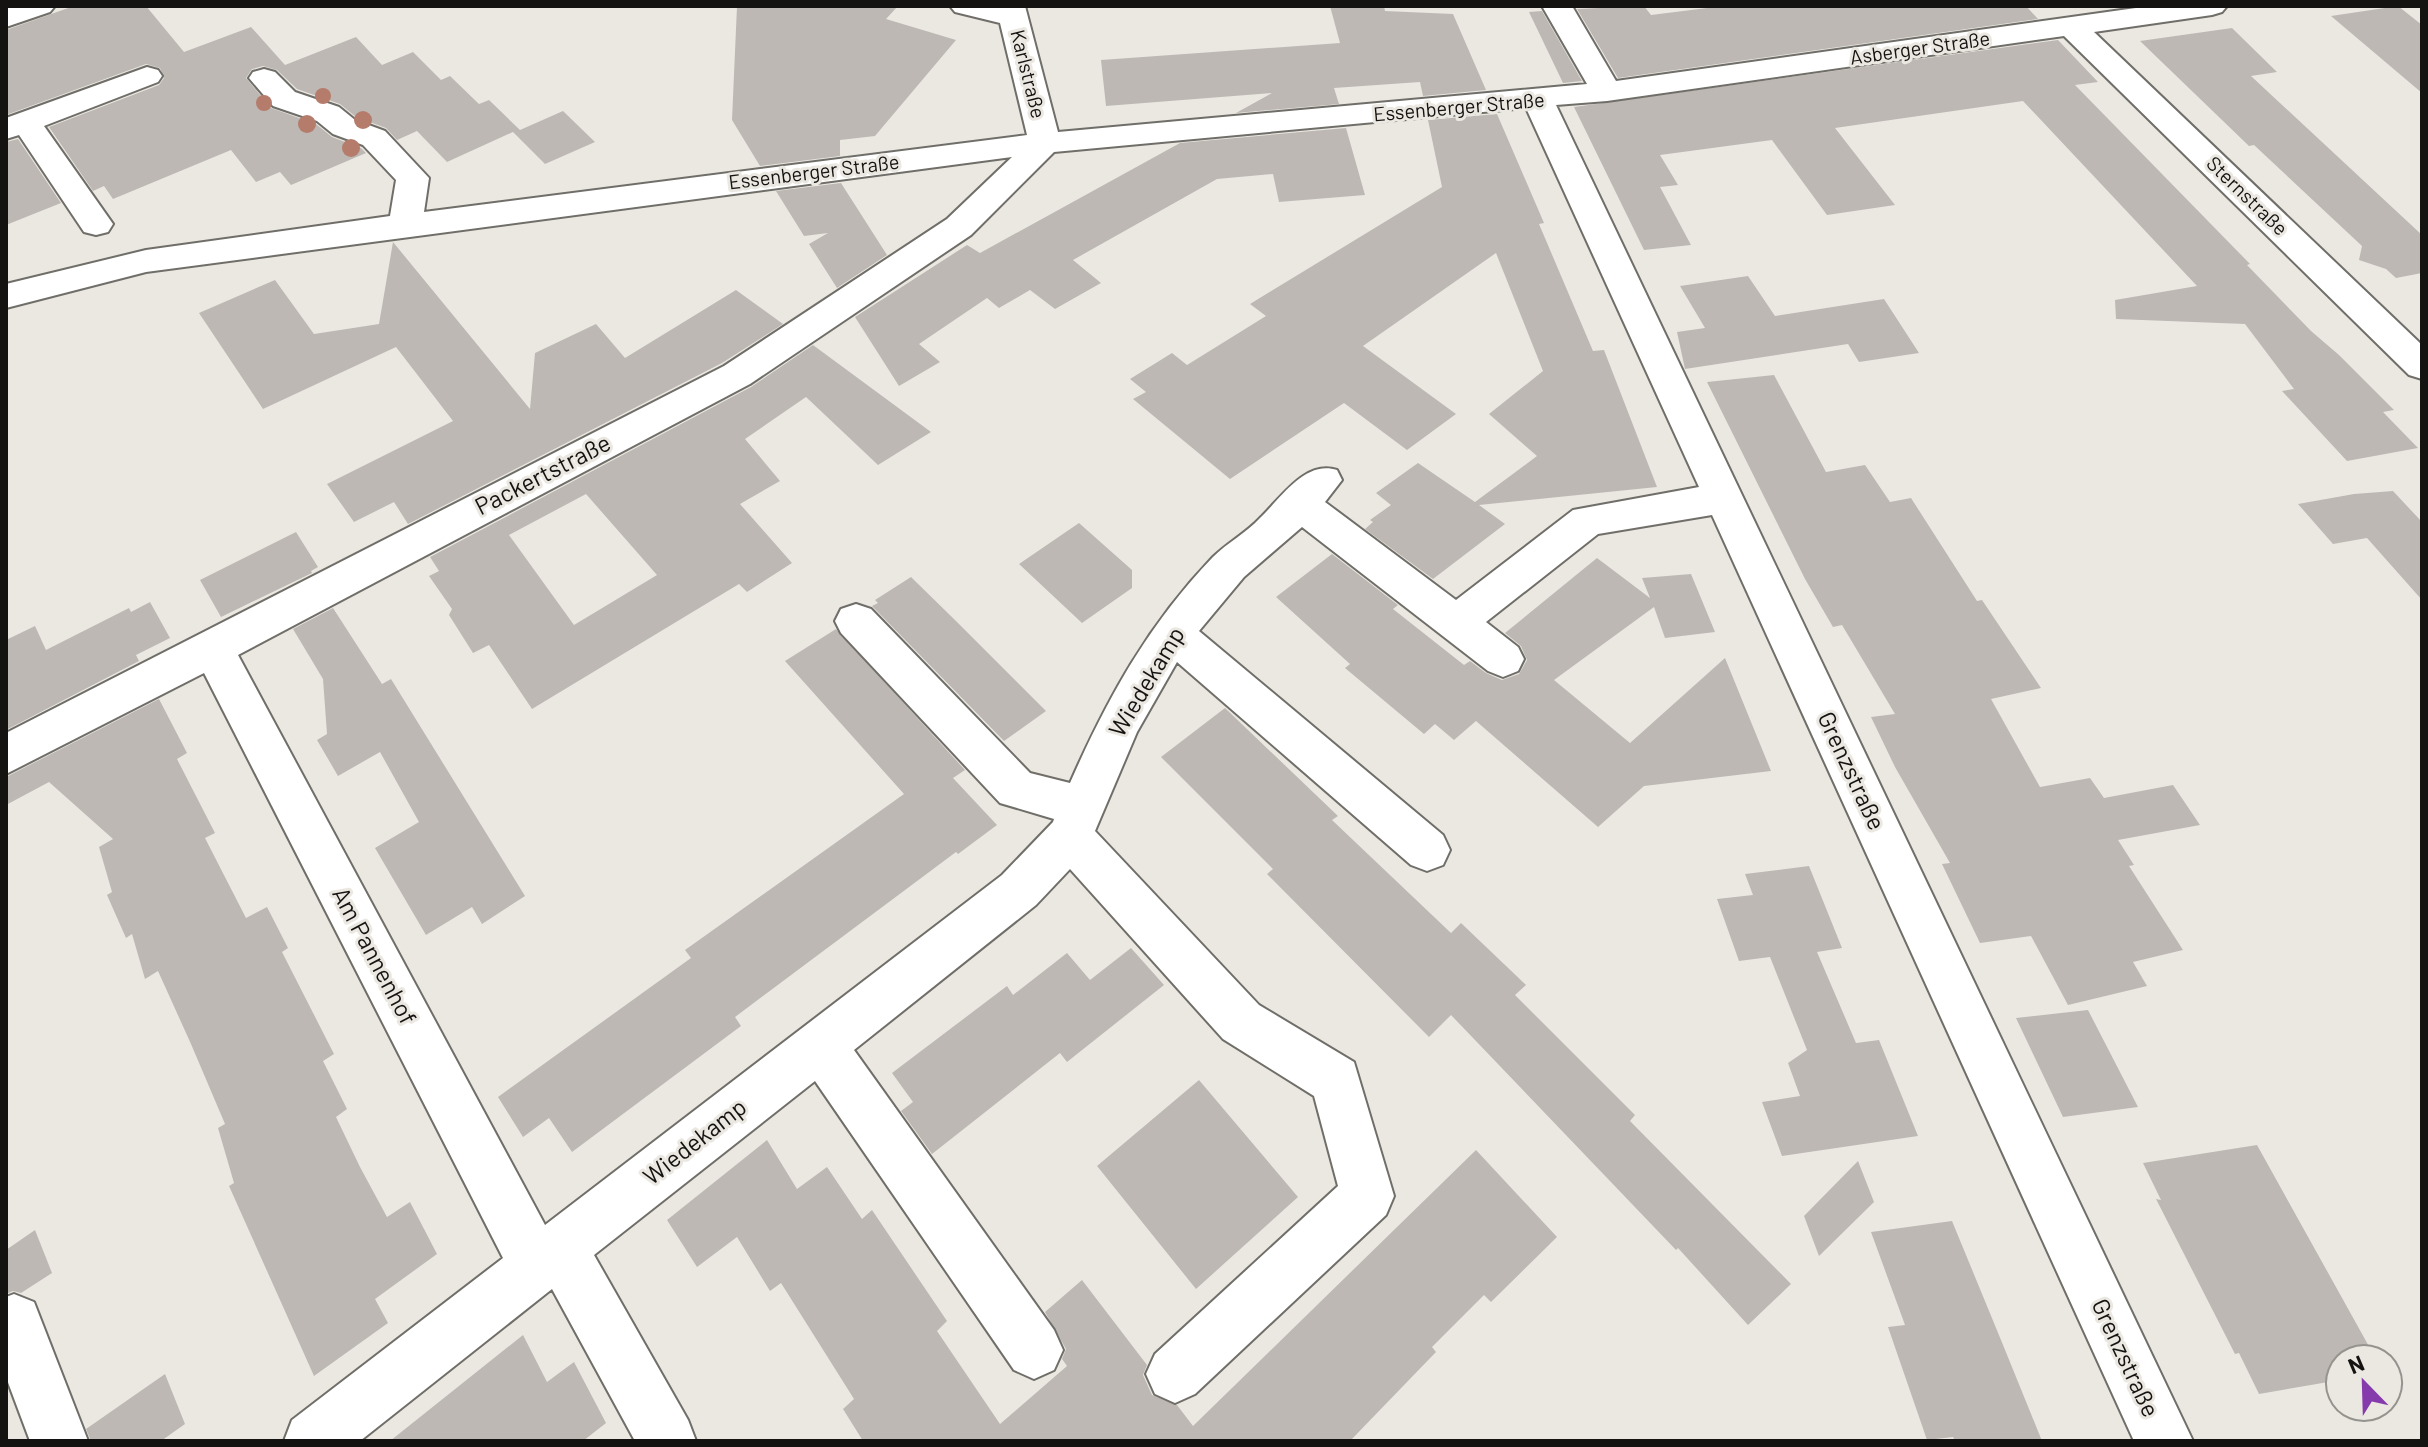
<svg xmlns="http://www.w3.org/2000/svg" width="2428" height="1447" font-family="Barlow,sans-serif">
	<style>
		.building { fill: #bdb8b4; fill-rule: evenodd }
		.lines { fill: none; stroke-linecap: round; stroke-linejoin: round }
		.minor-casing { stroke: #706e68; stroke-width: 4 }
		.minor { fill: #fff; fill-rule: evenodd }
		.tree { fill: #b57c6c }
		.labels { text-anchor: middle; stroke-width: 6; stroke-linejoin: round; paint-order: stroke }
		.far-street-label { font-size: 20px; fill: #141311; stroke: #ebe8e2 }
		.street-label { font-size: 24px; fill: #141311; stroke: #ebe8e2 }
	</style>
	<rect width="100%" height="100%" fill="#ebe8e2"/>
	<!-- building -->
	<path class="building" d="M74,6H146L184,52L251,27L285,65L356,37L382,65L413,52L441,80L450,76L479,104L489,100L520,130L563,111L595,142L545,164L513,132L447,162L417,131L397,140L386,128L356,117L340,104L297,89L277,70L263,66L252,69L246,78L271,108L316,124L332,137L361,148L366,153L291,185L280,172L256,182L231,150L113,199L104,186L93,191L49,127L159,85L164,78L160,68L146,64L6,115V30Z
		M737,6H898L886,19L956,40L875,136L840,140V156L760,166L732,120Z
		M1330,6H1384L1385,11L1453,14L1486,90L1423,96L1420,82L1334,88L1339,104L1236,113L1272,93L1106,106L1101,60L1340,43Z
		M1644,6L1651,15L1723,6H2026L2038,19L1618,78L1577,9Z
		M2398,6L2422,25V93L2331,16Z
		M1542,11L1582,81L1563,83L1529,12Z
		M2232,28L2277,72L2251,76L2422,235V273L2396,278L2386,269L2359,260L2362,246L2254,145L2249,146L2140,41Z
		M2058,40L2098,82L2075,85L2250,264L2247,265L2311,331L2339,355L2394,410L2383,412L2418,448L2347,461L2282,391L2294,389L2245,324L2116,319L2115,300L2197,286L2023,101L1835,128L1895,205L1827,215L1772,140L1660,155L1678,185L1660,187L1691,245L1644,250L1574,107Z
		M1497,114L1544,223L1539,224L1593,351L1604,350L1657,487L1479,505L1505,524L1433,579L1365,529L1373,522L1370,520L1391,505L1376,493L1418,463L1475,502L1537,456L1489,414L1543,371L1496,253L1363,346L1456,414L1407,450L1344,403L1230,479L1133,399L1146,392L1130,379L1172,353L1187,365L1266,316L1250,304L1442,187L1428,120Z
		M1346,128L1365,195L1279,202L1273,174L1217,179L1073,260L1101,283L1055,309L1030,290L999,308L987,298L919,344L940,362L899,386L855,317L967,245L980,253L1180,143Z
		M18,139L61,203L6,225V142Z
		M841,183L887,255L837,288L809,244L828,233L804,236L776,191Z
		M393,242L530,409L535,353L596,324L625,358L736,290L783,324L722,363L408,524L394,502L354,522L327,484L453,421L396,347L263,409L199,313L275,280L314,334L379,324Z
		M1748,276L1775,316L1884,299L1919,353L1859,362L1848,344L1685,369L1677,332L1705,328L1680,286Z
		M813,345L931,432L878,465L806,397L745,439L780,481L740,504L792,563L747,592L739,584L532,709L489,645L473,653L449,615L452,609L429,576L439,571L430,557L751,387ZM586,494L657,575L574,625L509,535Z
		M1774,375L1826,472L1865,465L1890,502L1911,498L1977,601L1982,600L2041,688L1991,699L2040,787L2090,778L2104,798L2173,785L2200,825L2118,840L2134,865L2129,866L2183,950L2133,962L2147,986L2068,1005L2031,936L1980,943L1942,864L1950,863L1895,767L1871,717L1895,714L1842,625L1833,627L1805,579L1707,382Z
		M2393,491L2422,522V600L2367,538L2333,544L2298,504L2354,494Z
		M1079,523L1132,570V588L1082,623L1019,564Z
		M296,532L318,567L311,571L312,573L221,617L200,580Z
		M1332,554L1398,605L1393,609L1464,665L1470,661L1486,673L1502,680L1519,674L1527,660L1521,646L1505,633L1597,558L1650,598L1642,578L1691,574L1715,632L1665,638L1654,607L1554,680L1630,743L1725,658L1771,771L1644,786L1598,827L1476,721L1454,740L1435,724L1424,734L1345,668L1350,664L1276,597Z
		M911,577L957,622L1046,711L1004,741L872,606L878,603L875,600Z
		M150,602L170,638L136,655L139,661L6,730V640L35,626L46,650L129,608L131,612Z
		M333,608L382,684L391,679L525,896L482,924L472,907L426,935L375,848L419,822L380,752L338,776L317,740L327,734L323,679L293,629Z
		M836,629L965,770L953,778L997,825L958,854L956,852L735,1017L741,1026L572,1152L549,1118L523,1137L498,1097L691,958L685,950L904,794L785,661Z
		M159,699L187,753L177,759L215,833L205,838L246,918L267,907L288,948L282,952L334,1054L323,1061L347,1109L336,1117L360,1167L387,1217L410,1202L437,1254L375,1299L388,1323L314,1376L229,1186L234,1183L218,1128L225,1124L191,1044L158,971L145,979L132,934L126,938L107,895L112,892L99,847L113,839L49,782L6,805V777Z
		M1225,708L1338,816L1332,820L1451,933L1461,923L1526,985L1515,995L1635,1115L1630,1121L1791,1284L1748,1325L1678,1248L1676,1250L1451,1015L1429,1037L1267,874L1273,869L1161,757Z
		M1809,866L1842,948L1817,952L1856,1043L1879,1040L1918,1136L1782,1156L1762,1102L1800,1096L1788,1063L1807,1050L1770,957L1739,961L1717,899L1753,895L1745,874Z
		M1131,948L1164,985L1067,1062L1060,1053L932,1154L901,1111L913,1102L892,1073L1007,986L1013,995L1067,953L1090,980Z
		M2088,1010L2138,1107L2063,1117L2016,1018Z
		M1199,1080L1298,1197L1196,1289L1097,1166Z
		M767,1140L797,1189L827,1167L862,1219L872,1210L947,1321L937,1331L1000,1424L1067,1366L1062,1359L1066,1349L1045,1312L1082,1280L1147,1365L1143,1375L1152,1395L1177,1405L1193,1426L1476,1150L1557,1237L1491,1302L1484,1295L1432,1347L1436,1352L1350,1441H863L843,1409L854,1399L781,1283L770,1291L737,1237L697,1267L667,1220Z
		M2257,1145L2376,1359H2340V1380L2259,1394L2239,1353L2235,1354L2156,1199L2161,1200L2143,1163Z
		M1858,1161L1874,1202L1819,1256L1804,1216Z
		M1952,1221L2001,1340L2042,1441H1955L1953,1437L1927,1440L1888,1327L1905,1325L1871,1232Z
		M35,1230L52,1273L21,1293L13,1291L6,1294V1250Z
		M523,1335L547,1382L574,1362L606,1423L583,1441H390Z
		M165,1374L185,1424L161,1441H91L86,1429Z"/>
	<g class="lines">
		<defs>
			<path id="minor" d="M12,6H55L50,12L6,27V8Z
				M950,6H1025L1058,132L1587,84L1542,6H1572L1616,81L2150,6H2227L2222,12L2212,15L2094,32L2422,345V379L2409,375L2064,36L1607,101L1556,105L2193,1441H2134L1712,515L1598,534L1486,622L1518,647L1524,659L1518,671L1503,677L1488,671L1302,527L1244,577L1199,631L1443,835L1450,850L1443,865L1427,871L1411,865L1177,662L1137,732L1095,831L1259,1005L1354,1062L1394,1196L1386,1215L1195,1394L1175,1403L1155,1394L1146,1374L1155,1354L1338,1186L1314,1096L1223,1039L1070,869L1036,905L854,1050L1054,1330L1063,1350L1054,1370L1034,1379L1014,1370L815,1081L594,1255L688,1420L696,1441H635L552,1289L360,1441H284L292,1420L503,1258L204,673L6,774V733L724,366L947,219L1012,157L146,272L6,308V284L146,250L390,216L396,180L363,145L333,134L317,121L273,106L249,78L253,72L264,69L275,72L295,92L339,107L355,120L385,131L429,178L424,212L1027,135L1000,23L955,12ZM1526,108L1699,487L1573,510L1456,600L1325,502L1342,480L1337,470C1305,460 1282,497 1260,518C1246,533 1227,543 1213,557C1148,625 1108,697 1070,783L1030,773L871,609L856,604L841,609L835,621L841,633L1000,803L1054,819L1053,822L1002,875L545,1225L238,655L750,384L971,235L1054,152Z
				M147,67L158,70L162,76L158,82L44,126L113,224L108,232L96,235L84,232L19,135L6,139V118Z
				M14,1294L34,1302L88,1441H30L6,1377V1297Z"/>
		</defs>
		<!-- minor casing -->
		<use href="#minor" class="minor-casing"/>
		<!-- minor -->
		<use href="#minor" class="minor"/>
	</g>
	<!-- trees -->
	<g class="tree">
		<circle cx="323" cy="96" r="8"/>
		<circle cx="264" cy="103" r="8"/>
		<circle cx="363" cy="120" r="9"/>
		<circle cx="307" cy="124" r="9"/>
		<circle cx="351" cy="148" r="9"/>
	</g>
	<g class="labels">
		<!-- far-street labels -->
		<g class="far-street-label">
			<text transform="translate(1920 48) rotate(-8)" y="7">Asberger Straße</text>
			<text transform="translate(1028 74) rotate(76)" y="7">Karlstraße</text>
			<text transform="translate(1459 107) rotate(-5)" y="7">Essenberger Straße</text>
			<text transform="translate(814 172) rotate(-7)" y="7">Essenberger Straße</text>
			<text transform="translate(2247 196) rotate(44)" y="7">Sternstraße</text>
		</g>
		<!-- street labels -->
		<g class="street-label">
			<text transform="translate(543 475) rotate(-27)" y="8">Packertstraße</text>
			<text transform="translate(1147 682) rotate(-59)" y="8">Wiedekamp</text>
			<text transform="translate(1851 771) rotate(65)" y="8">Grenzstraße</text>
			<text transform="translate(374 956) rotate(62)" y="8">Am Pannenhof</text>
			<text transform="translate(695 1142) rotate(-38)" y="8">Wiedekamp</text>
			<text transform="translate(2125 1358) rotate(65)" y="8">Grenzstraße</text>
		</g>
	</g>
	<!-- border -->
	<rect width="2428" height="1447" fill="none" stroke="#141311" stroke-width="16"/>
	<!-- north arrow -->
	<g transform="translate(2364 1383) rotate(337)"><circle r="38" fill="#ebe8e2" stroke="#95938e" stroke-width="2"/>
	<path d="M0-6L14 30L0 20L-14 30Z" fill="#863bac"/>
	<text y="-12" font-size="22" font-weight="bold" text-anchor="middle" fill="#141311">N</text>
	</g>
</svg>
